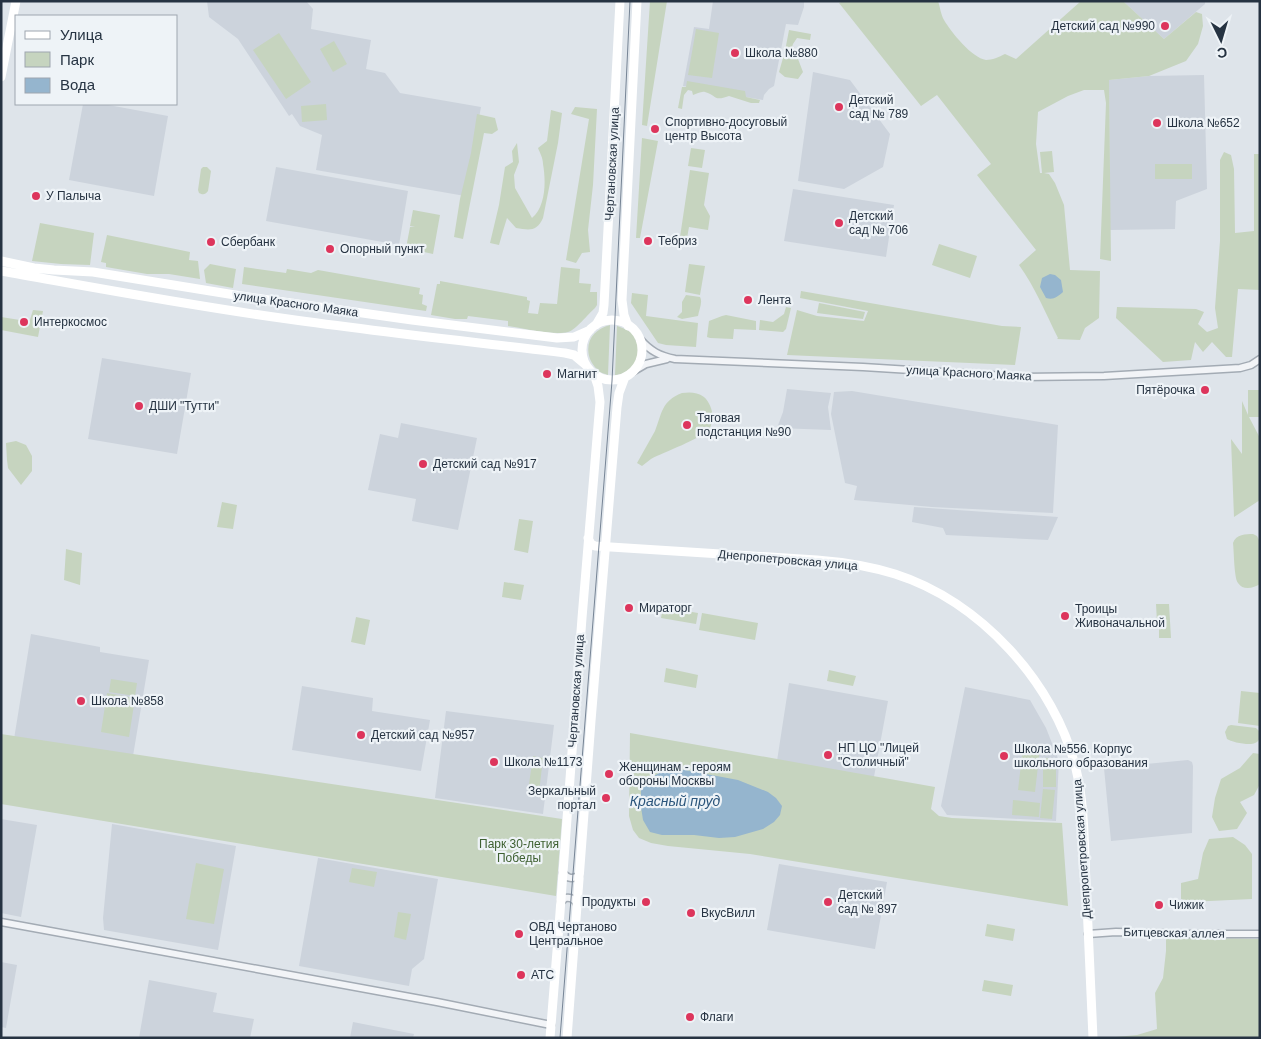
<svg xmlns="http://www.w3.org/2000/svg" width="1261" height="1039" font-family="Helvetica,sans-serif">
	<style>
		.built { fill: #ccd3dc }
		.green { fill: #c6d4bf }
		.water { fill: #95b5ce }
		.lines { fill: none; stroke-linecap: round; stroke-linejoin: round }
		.street-casing { stroke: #a3abb4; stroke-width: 9 }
		.street { stroke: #f2f4f7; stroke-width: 6 }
		.secondary { stroke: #fff; stroke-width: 9 }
		.tram { stroke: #768495; stroke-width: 1 }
		.poi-dot { fill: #dd355c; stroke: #eef3f7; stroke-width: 2 }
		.labels { text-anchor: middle; stroke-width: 4.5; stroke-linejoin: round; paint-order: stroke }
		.poi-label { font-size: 12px; fill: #263342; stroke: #eef3f7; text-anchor: start }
		.street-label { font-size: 12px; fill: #263342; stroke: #eef3f7 }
		.park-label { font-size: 12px; fill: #3e6031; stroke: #eef3f7 }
		.water-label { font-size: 14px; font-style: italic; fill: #2b557b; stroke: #eef3f7 }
	</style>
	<rect width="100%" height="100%" fill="#dee4ea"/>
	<!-- built -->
	<path class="built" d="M207,1H306L313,9L311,29L371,40L366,69L385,73L400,93L481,107L465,196L316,170L322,135L300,126L292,114L289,116L238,39L209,17Z
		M713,1H804V7L798,25L786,24L774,86L769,89L764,95L763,100L683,86L694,27L709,29Z
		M1123,1H1205V4L1164,39Z
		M813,72L850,80L890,134L883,167L844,189L798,181Z
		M1204,75L1207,189L1176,201L1175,229L1110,230L1109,80L1149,76Z
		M83,104H103L168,116L154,196L69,180Z
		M276,167L408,191L399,245L266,221Z
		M793,189L894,205L886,257L784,241Z
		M102,358L191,373L177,454L88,439Z
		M787,389L831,393L828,407L831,430L777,428L783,412Z
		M852,391L1058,425L1053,513L932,507L854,500L857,486L845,483L831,414L834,392Z
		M401,423L477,438L458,530L412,521L416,499L368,490L380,434L398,438Z
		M914,507L1058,517L1048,540L946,535L943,528L912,522Z
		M31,634L100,647V652L149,660L131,768L14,739Z
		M789,683L888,701L871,793L775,774Z
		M302,686L373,698L372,711L430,720L421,771L292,750Z
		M965,687L1030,700L1046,728L1059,761L1056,821L947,815L941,806Z
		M446,711L554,725L543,814L435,798Z
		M1188,760L1192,762L1193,766L1192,833L1111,841L1104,768Z
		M1,819L37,825L21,917L1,913Z
		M112,824L236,846L218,950L104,930L103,918Z
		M318,858L438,879L424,959L412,969L409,986L299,966Z
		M779,864L887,882L875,949L767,930Z
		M1,962L17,965L6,1028L1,1027Z
		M149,980L217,993L213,1012L254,1019L250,1038H139Z
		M353,1022L414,1034L413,1038H350Z"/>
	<!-- green -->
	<path class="green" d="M650,1H667L647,126L642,125Z
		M843,1H938C940,7 941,15 944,20C951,32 972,58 986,60C992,60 999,57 1005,54L1016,59L1081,1H1123L1164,39L1196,12L1202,14L1203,26L1198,44L1186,61L1149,76L1109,80L1111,261L1100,259L1106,103L1104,90H1084L1068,96L1038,112L1036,144L1040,173H1042L1040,152L1052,151L1054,172L1044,173L1049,174L1055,183L1064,205L1070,270L1100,271L1099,318L1085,328L1080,340L1057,339L1058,338C1046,314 1035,287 1019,265L1036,250L977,175L991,164L937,95L921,106L839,3Z
		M696,29L719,33L712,78L688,75Z
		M789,30L811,34L810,40L797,38L793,44L790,53L798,59L803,72L798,79L785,77L779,72L785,51Z
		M279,33L311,82L286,99L253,50Z
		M334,41L347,64L333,72L320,49Z
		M687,81L745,91L746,97L760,100L759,103H751L729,96C713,102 717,95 705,92C701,91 697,94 693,95L692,91L688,90L684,95L682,109L678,108L682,87H686Z
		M326,104L327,120L302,122L301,106Z
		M575,107L597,109L593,185L588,230L590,252L582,253L576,263L566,260L589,119L571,114Z
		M551,110L562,113L558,143L543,218C537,232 529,230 516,228L507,218L503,231L499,245L490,243L499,205L505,167L513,162L512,151L517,143L519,162L514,175L515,188L532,218C546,206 546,181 543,164C543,158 540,153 538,148L547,141Z
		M477,114L495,118L498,130L492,134L484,133L463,239L454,237L460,199L471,153Z
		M642,138L658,141L640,238H636Z
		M691,148L705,150L702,168L688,166Z
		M1224,152L1231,155L1234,169L1235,233L1254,231V154H1260V290L1238,289L1232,357H1226L1212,342L1203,352L1195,342L1191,360L1163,362L1116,318L1117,307L1196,309L1204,312L1198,324L1207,332L1218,328L1215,308L1220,241V160Z
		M1155,164H1192V179H1155Z
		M203,167H207L211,171L208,191C205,195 203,195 199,193L198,190L201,169Z
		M690,170L709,173L704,205L710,216L708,230L689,227L687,238L680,237Z
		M413,210L440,215L433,254L406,248L410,227H415L410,226Z
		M40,223L94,233L90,265L61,264L32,261Z
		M107,235L190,252L189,260L198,261L200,279L169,274H147L106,267V263L101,262Z
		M939,244L977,256L970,278L932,265Z
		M210,264L236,269L233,288L206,283L204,270Z
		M689,264L705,266L700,295L685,292Z
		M244,267L286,273L287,269L311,273L318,270L420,288L419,294L423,295L422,304L427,306L426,311L242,284Z
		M561,267L580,269L579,283L591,284L590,292H597V305L595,308C588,314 576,330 568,332C554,336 523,328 508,326V321L468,316L467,319H455L431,315L437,284H440V281L527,297V300L530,301L528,313L538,314L540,303L557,304Z
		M801,291L1002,326L1021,327L1015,365L787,355L797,310L817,316L864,321L868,311L800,298Z
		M632,293L648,295L646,316L698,323L696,347L666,345L658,343L631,303Z
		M686,295L700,297C703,302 699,310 698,316L682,319L677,317L682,312V302Z
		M819,303L865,312L863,319L817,313Z
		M786,307L791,308L786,329L783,332L759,330L760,320L773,322L784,314Z
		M33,310L43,311L38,337L1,330V317L20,320L19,324L25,325V323H29Z
		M726,315L756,321V330L734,329L733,339L710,338L707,337L709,321L722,316Z
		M610,325L608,375C605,374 602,373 600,372C596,369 592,364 590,359C584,342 594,329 610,325Z
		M617,326C623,328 631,331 635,336C647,352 633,374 615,375Z
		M1248,390H1260V417H1249L1260,438V500L1234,517L1231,439L1242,454V401L1248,415Z
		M682,393C690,392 697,392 704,397C712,404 716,420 709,429C701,439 664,452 651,459C648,461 645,464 642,466L637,463C643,452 649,442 655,431C662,414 661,401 682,393Z
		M16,441L26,445L32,456V471L21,485L8,468L7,460L6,443Z
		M222,502L237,505L233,529L217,527Z
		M519,519L533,521L528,553L514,550Z
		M1253,534L1257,536L1259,540L1260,584C1254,588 1243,591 1238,583C1234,578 1234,551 1233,543C1236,534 1246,534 1253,534Z
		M66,549L82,553L80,585L64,580Z
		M504,582L524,585L521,600L502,597Z
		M1169,604L1171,638H1159V622H1157L1156,604Z
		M663,607L698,613L696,624L661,618Z
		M702,613L758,623L755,640L699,630Z
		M356,617L370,620L365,645L351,642Z
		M666,668L698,675L696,688L664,682Z
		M829,670L856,676L853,686L827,681Z
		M111,679L137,683L135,696L109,692Z
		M1241,691L1260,693V726L1238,723Z
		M107,693L135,698L129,737L101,732Z
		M1231,725L1256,728L1260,732C1260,737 1260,741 1255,743C1250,746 1231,742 1227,739L1225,732L1228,726Z
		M630,733L935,787L931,809L939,816L952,818L1062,823L1068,906L750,854L668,846L651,843L639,838L633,830L629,816Z
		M1,734L562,819L556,896L1,804Z
		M1023,747L1040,749L1035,792L1018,790Z
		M1253,753L1260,754V784L1254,795L1240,802L1247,813L1237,829L1219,831L1212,817L1215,798L1221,779L1240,768Z
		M533,756L543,758L539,793L528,791Z
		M1043,758H1056V787H1043Z
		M1043,789L1055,790L1052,819L1040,818Z
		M1013,800L1040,803L1039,817L1012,815Z
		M1233,837L1245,845L1252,854V899L1188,902L1181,899V883L1198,879L1203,853L1209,839Z
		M196,863L224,869L214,924L186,919Z
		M352,868L377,872L374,887L349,882Z
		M398,912L411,914L406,940L394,937Z
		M987,924L1015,929L1013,941L985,936Z
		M1166,937L1260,939V1038H1105L1137,1035L1157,1029L1155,993L1163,978L1166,951Z
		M984,980L1013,985L1011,996L982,991Z"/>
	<!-- water -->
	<path class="water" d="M1050,274L1055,275L1061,280L1063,292C1057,297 1054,300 1046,298L1040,287L1042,278Z
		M669,767L738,780L768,792L776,798L782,806L780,815L774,822L763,829L735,837L719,838L694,835H662L650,832L643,820L641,807V787L644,782Z"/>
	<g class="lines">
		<defs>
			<path id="street" d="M640,339C650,351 660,356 675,359L863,367L1023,377L1104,376L1240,368L1251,365L1260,359
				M634,371L646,364L667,359
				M563,873C568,879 572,879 579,876
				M561,902L565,898C570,897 574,898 577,904
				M1,922L437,1002L551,1025
				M1088,934L1116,932L1190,934H1260"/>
		</defs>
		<!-- street casing -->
		<use href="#street" class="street-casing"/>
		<!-- street -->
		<use href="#street" class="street"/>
		<!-- secondary -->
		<path class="secondary" d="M1,77L16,1
			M1,261L34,268L54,270L93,272L235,295L412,320L557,338L574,337L590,330
			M1,271C97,288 192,306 288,319C380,332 473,342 565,353L574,355L586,365
			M582 350a30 30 0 1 1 60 0a30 30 0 1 1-60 0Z
			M596,325L603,313L604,305L620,1
			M628,326L624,315L622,300L637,1
			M588,538L591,544L595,546L817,560C843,562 869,566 895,574C980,601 1055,683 1076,769C1085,806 1084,845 1086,882C1088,934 1091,986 1093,1038
			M550,1038L559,926L582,618L600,402L598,386L594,374
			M567,1038L591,721L617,407L619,393L625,377"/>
		<!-- tram -->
		<path class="tram" d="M560,1038L612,381L630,1"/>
	</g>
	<!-- markers -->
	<g class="poi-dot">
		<circle cx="1165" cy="26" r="5"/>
		<circle cx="735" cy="53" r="5"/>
		<circle cx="839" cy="107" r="5"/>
		<circle cx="1157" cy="123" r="5"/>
		<circle cx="655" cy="129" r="5"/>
		<circle cx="36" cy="196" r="5"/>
		<circle cx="839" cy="223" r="5"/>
		<circle cx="648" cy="241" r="5"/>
		<circle cx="211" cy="242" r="5"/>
		<circle cx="330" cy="249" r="5"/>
		<circle cx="748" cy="300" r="5"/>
		<circle cx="24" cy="322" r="5"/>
		<circle cx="547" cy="374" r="5"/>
		<circle cx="1205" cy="390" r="5"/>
		<circle cx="139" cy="406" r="5"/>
		<circle cx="687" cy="425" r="5"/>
		<circle cx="423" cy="464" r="5"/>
		<circle cx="629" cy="608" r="5"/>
		<circle cx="1065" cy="616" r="5"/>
		<circle cx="81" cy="701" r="5"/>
		<circle cx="361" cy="735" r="5"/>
		<circle cx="828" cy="755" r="5"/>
		<circle cx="1004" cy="756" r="5"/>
		<circle cx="494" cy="762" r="5"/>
		<circle cx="609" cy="774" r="5"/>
		<circle cx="606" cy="798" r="5"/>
		<circle cx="646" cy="902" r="5"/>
		<circle cx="828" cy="902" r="5"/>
		<circle cx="1159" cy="905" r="5"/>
		<circle cx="691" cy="913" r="5"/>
		<circle cx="519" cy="934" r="5"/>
		<circle cx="521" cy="975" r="5"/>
		<circle cx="690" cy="1017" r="5"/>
	</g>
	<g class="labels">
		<!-- poi labels -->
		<g class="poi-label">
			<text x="1155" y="30" text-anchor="end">Детский сад №990</text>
			<text x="745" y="57">Школа №880</text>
			<text x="849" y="104">Детский<tspan x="849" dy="14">сад № 789</tspan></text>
			<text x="665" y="126">Спортивно-досуговый<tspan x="665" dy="14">центр Высота</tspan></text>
			<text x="1167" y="127">Школа №652</text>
			<text x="46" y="200">У Палыча</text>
			<text x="849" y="220">Детский<tspan x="849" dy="14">сад № 706</tspan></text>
			<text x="658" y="245">Тебриз</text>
			<text x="221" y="246">Сбербанк</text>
			<text x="340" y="253">Опорный пункт</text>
			<text x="758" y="304">Лента</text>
			<text x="34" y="326">Интеркосмос</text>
			<text x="557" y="378">Магнит</text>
			<text x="1195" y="394" text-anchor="end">Пятёрочка</text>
			<text x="149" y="410">ДШИ "Тутти"</text>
			<text x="697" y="422">Тяговая<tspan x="697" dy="14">подстанция №90</tspan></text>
			<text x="433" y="468">Детский сад №917</text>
			<text x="639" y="612">Мираторг</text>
			<text x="1075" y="613">Троицы<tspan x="1075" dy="14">Живоначальной</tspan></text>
			<text x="91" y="705">Школа №858</text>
			<text x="371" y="739">Детский сад №957</text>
			<text x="838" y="752">НП ЦО "Лицей<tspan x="838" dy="14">"Столичный"</tspan></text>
			<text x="1014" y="753">Школа №556. Корпус<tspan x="1014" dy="14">школьного образования</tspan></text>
			<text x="504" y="766">Школа №1173</text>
			<text x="619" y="771">Женщинам - героям<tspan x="619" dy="14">обороны Москвы</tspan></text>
			<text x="596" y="795" text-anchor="end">Зеркальный<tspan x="596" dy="14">портал</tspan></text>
			<text x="838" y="899">Детский<tspan x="838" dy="14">сад № 897</tspan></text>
			<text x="636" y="906" text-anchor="end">Продукты</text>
			<text x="1169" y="909">Чижик</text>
			<text x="701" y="917">ВкусВилл</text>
			<text x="529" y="931">ОВД Чертаново<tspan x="529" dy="14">Центральное</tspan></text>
			<text x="531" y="979">АТС</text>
			<text x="700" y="1021">Флаги</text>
		</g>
		<!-- street labels -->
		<g class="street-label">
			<text transform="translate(612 164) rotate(-87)" y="4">Чертановская улица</text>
			<text transform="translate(296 304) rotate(8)" y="4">улица Красного Маяка</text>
			<text transform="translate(969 373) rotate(3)" y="4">улица Красного Маяка</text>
			<text transform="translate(788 560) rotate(5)" y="4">Днепропетровская улица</text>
			<text transform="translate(576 691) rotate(-86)" y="4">Чертановская улица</text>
			<text transform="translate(1082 849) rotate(-94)" y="4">Днепропетровская улица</text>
			<text transform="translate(1174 933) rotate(1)" y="4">Битцевская аллея</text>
		</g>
		<!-- park labels -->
		<g class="park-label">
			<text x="519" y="848">Парк 30-летия<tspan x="519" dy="14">Победы</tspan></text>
		</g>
		<!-- water labels -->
		<g class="water-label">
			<text x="675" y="806">Красный пруд</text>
		</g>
	</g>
	<!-- border -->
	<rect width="1261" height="1039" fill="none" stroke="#263342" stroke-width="5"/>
	<!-- legend -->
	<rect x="15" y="15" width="162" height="90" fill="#eef3f7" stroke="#9ea6af"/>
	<rect x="25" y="31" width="25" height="8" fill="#ffffff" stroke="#9ea6af"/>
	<text x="60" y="40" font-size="15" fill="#263342">Улица</text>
	<rect x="25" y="52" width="25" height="15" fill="#c6d4bf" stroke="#9ea6af"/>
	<text x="60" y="65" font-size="15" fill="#263342">Парк</text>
	<rect x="25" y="78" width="25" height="15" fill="#95b5ce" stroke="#9ea6af"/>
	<text x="60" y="90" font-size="15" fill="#263342">Вода</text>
	<!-- north arrow -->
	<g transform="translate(1221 40) rotate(175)" stroke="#eef3f7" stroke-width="4" paint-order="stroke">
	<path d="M0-4L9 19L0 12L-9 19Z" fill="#263342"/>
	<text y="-8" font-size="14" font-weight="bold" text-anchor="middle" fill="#263342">С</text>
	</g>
</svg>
